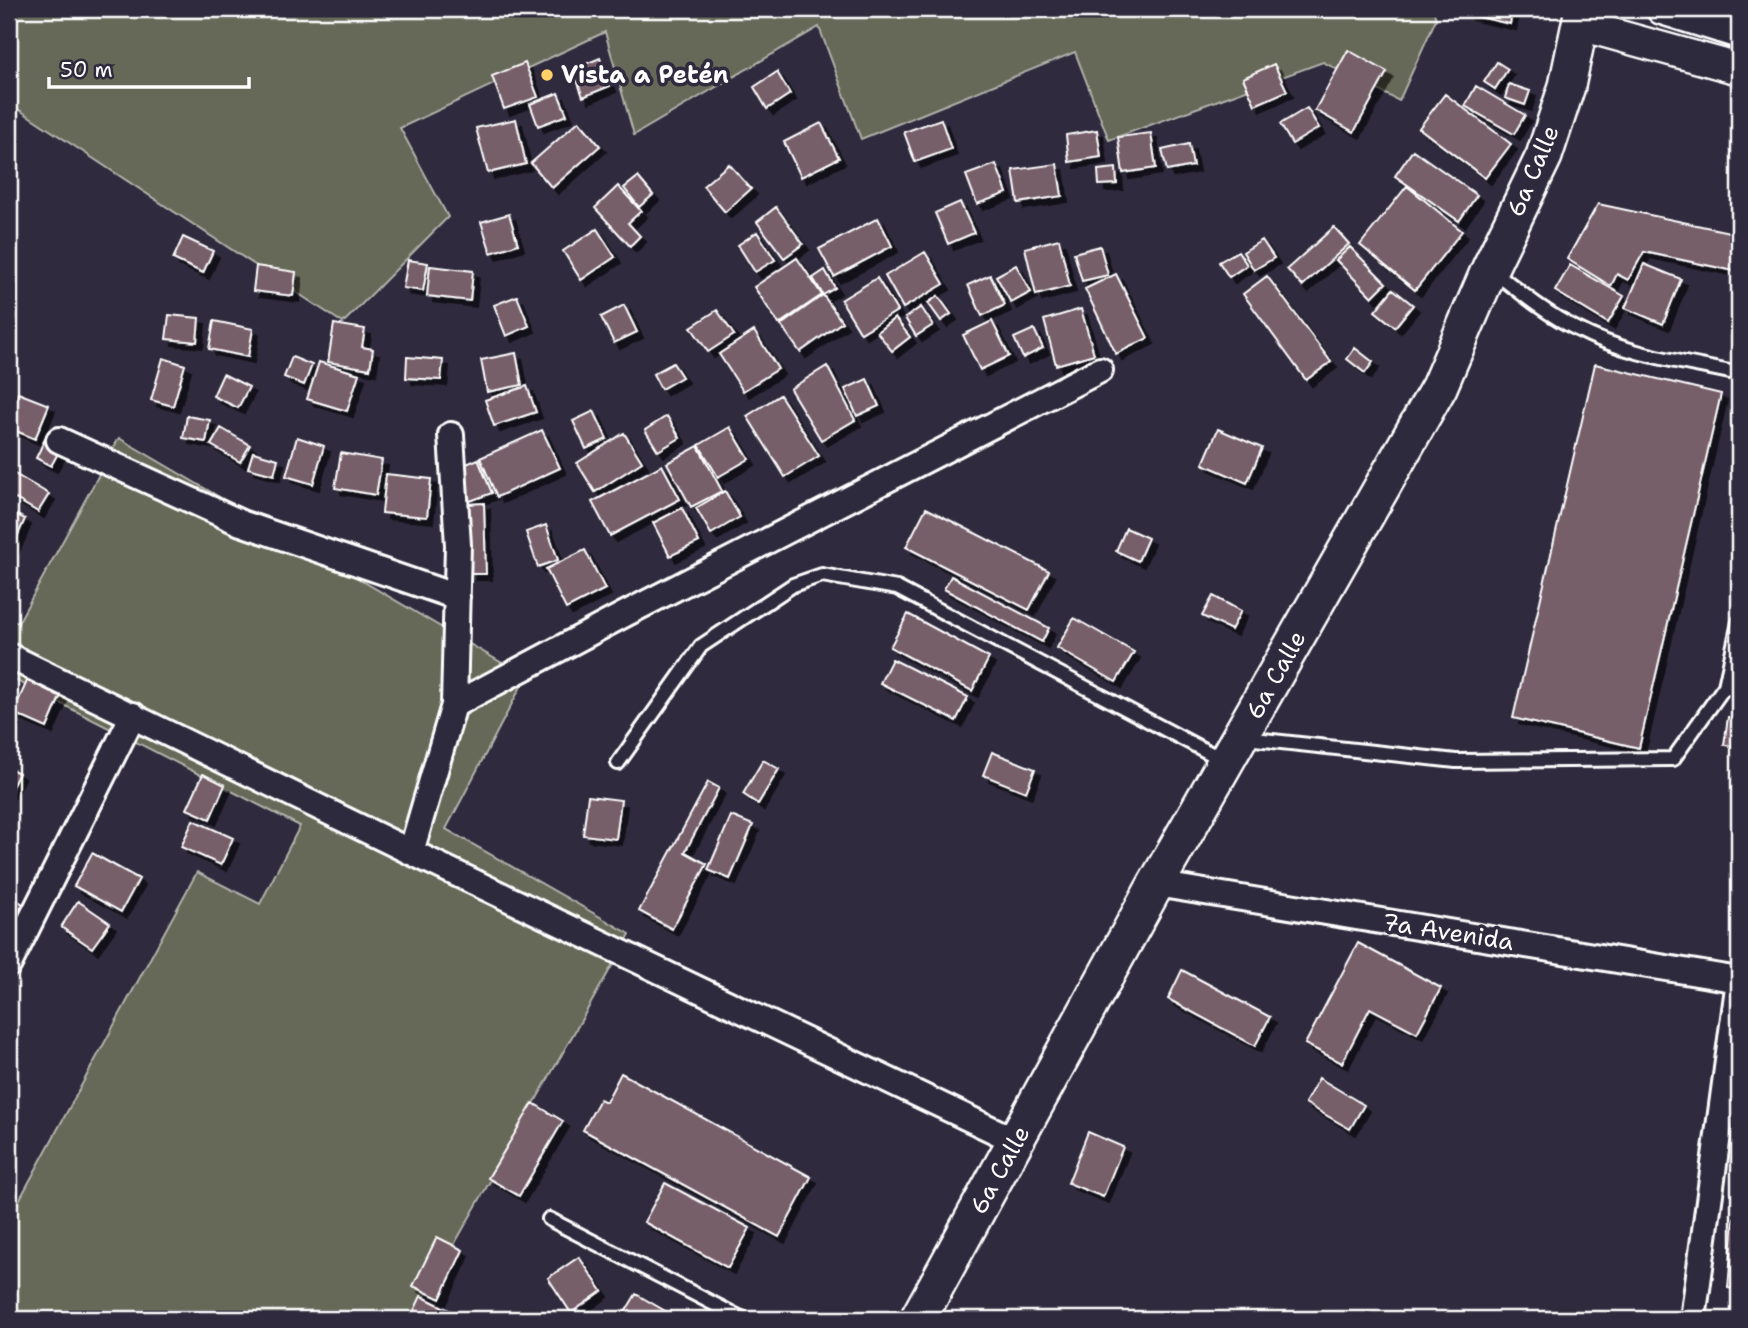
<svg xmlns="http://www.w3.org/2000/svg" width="1748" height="1328" font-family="'Shantell Sans',sans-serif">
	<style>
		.green { fill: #666758; stroke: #b2b3ac; stroke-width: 2 }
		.building { fill: #775e6a; stroke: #fff; stroke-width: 2; filter: url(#shadow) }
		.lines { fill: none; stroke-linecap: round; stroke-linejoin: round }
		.service-casing { stroke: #fff; stroke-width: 18 }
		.minor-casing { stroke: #fff; stroke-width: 30 }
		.tertiary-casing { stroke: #fff; stroke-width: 35 }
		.secondary-casing { stroke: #fff; stroke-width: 40 }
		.service { stroke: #2f2a3d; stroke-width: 12 }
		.minor { stroke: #2f2a3d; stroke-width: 24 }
		.tertiary { stroke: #2f2a3d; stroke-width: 30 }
		.secondary { stroke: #2f2a3d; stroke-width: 35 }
		.poi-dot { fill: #ffd166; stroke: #2f2a3d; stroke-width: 2.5 }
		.labels { text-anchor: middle; stroke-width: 7; stroke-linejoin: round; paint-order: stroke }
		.poi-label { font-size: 24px; font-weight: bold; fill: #fff; stroke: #2f2a3d; text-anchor: start }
		.street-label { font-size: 24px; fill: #fff; stroke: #2f2a3d }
	</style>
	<defs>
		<filter id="shadow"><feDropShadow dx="6" dy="6" stdDeviation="0" flood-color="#0009"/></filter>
	</defs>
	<rect width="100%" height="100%" fill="#2f2a3d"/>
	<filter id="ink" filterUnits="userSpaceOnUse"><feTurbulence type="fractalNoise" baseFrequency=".0143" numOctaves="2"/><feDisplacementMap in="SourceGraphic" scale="14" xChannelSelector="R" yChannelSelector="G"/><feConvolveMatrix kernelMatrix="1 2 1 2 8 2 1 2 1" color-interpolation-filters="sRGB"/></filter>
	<g filter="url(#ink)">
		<!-- green -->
		<path class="green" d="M9,9H1433L1436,19L1399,101L1323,62L1109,140L1075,52L861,139L819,27L634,135L605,32L400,128L448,217L343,323L9,103Z
			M119,438L526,677L446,829L630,934L412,1319H9V1219L197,872L260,904L300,826L9,677V619L18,623Z"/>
		<!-- building -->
		<path class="building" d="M1467,9H1513L1510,24L1466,14Z
			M1348,50L1387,72L1354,132L1315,110Z
			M600,58L610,86L583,97L573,69Z
			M1497,62L1508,69L1495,89L1484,82Z
			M525,63L538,97L504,109L492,76Z
			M1274,64L1287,91L1255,105L1243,78Z
			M777,72L790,94L767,109L754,87Z
			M1509,84L1530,91L1525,105L1505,98Z
			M1476,86L1525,115L1514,134L1465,106Z
			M558,93L567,115L538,126L530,104Z
			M1445,94L1511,144L1485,178L1419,128Z
			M1307,108L1319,128L1292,144L1280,124Z
			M516,119L526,164L488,173L476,128Z
			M941,119L951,149L915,162L904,132Z
			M579,121L600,146L552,188L531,163Z
			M821,123L839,158L801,177L784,142Z
			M1097,130L1101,157L1069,162L1066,135Z
			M1151,133L1156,168L1123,173L1118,137Z
			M1189,144L1193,166L1167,171L1162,150Z
			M1413,150L1477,195L1459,221L1395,176Z
			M729,164L751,189L725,212L703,186Z
			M996,164L1007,193L977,204L966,175Z
			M1057,164L1062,196L1018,203L1013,170Z
			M1116,168L1117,184L1099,185L1098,170Z
			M638,177L653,195L639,207L624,188Z
			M618,186L641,211L628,223L640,236L630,246L595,208Z
			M1407,186L1462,231L1415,290L1360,245Z
			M960,202L974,233L948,244L935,213Z
			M1598,204L1739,234V272L1644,252L1628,280L1617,274L1611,286L1567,259Z
			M776,207L803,244L784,258L757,222Z
			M509,214L518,244L491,253L481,222Z
			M878,218L892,246L834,277L819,249Z
			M1334,227L1349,244L1302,286L1287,269Z
			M597,229L615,257L581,280L563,251Z
			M757,232L775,260L755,272L738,245Z
			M183,237L213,251L203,273L173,259Z
			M1059,239L1070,286L1036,295L1025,248Z
			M1262,240L1274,258L1254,270L1243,252Z
			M1100,246L1108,275L1082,281L1074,253Z
			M1350,247L1386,283L1372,297L1336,260Z
			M1238,251L1247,265L1229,277L1219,262Z
			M925,252L944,284L903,308L885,276Z
			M797,258L822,295L779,324L754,287Z
			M408,260L428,263L423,291L403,288Z
			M1644,264L1681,279L1663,324L1625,308Z
			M1016,265L1031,292L1011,303L996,276Z
			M1570,265L1624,296L1608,323L1555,291Z
			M256,266L296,272L293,296L253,291Z
			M430,266L473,271L470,301L427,296Z
			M825,270L835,288L823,295L813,278Z
			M1116,274L1148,338L1116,354L1085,289Z
			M990,275L1005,305L982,316L968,285Z
			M1267,276L1331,362L1306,380L1243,294Z
			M877,278L897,311L861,333L841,300Z
			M1393,289L1413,305L1395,327L1375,311Z
			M823,295L842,322L800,352L781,325Z
			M517,296L529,326L506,336L494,305Z
			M938,296L951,314L941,321L928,303Z
			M624,305L637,332L614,343L601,317Z
			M921,307L933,325L916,336L905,318Z
			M1081,309L1094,354L1056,365L1044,320Z
			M717,310L734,335L708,352L691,327Z
			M169,315L199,318L197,342L166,339Z
			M895,318L910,337L892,351L877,332Z
			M214,321L253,329L248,357L209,349Z
			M992,321L1009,356L980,370L963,335Z
			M334,324L365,329L362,347L373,349L370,369L328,362Z
			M1034,329L1043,348L1023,358L1014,338Z
			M754,331L778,369L743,391L719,354Z
			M1355,348L1373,362L1365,373L1347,359Z
			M516,353L522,385L487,392L481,360Z
			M292,357L312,365L304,385L284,377Z
			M407,357L443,360L441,380L406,378Z
			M163,358L185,365L173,406L151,400Z
			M319,362L359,374L347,411L307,399Z
			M673,363L682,377L661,389L653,374Z
			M1595,364L1721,394L1639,748L1513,718Z
			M827,366L855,420L821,440L790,389Z
			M223,374L249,387L238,408L213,396Z
			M867,379L879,406L857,416L845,389Z
			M527,386L536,412L494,426L485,400Z
			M18,393L49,405L35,439L9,428V415Z
			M780,395L819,456L785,477L747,416Z
			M594,411L607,439L586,449L573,421Z
			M187,416L210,420L206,442L183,438Z
			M667,416L680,438L658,451L645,430Z
			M730,427L749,459L718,477L699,445Z
			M221,428L250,445L240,462L211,445Z
			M1218,429L1262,448L1247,483L1203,464Z
			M542,430L560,468L497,497L480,458Z
			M624,433L642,462L595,492L577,463Z
			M46,437L62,446L51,466L36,458Z
			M297,437L324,446L313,484L286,476Z
			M698,446L722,491L691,507L667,463Z
			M253,452L278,459L274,475L248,468Z
			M341,453L382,460L376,495L335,488Z
			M478,459L492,493L470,501L457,468Z
			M662,465L680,499L610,536L592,502Z
			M13,473L49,494L38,512L9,495V480Z
			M386,474L431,479L427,517L382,513Z
			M725,491L740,517L711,534L696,508Z
			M484,503L486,574H471L469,504Z
			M682,508L699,542L670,556L653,523Z
			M926,508L1049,571L1029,610L906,547Z
			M9,511L25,519L9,555Z
			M546,525L558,560L538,567L526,532Z
			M1126,528L1148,538L1138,561L1116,551Z
			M585,550L605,589L566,609L546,569Z
			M951,576L1049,628L1042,642L944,589Z
			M1213,596L1241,611L1231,630L1202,616Z
			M908,614L989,658L972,691L890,647Z
			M1074,618L1134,652L1116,682L1057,648Z
			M892,659L968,697L956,721L880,683Z
			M27,681L61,695L47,728L13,713Z
			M1728,717L1739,719V747L1724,745Z
			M992,752L1035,769L1026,792L983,775Z
			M763,760L779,769L758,804L743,794Z
			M9,768L19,773L9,793Z
			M203,774L225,785L210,819L187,809Z
			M708,782L719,788L685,852L707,864L672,929L639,911Z
			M588,796L621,800L616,839L583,835Z
			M731,816L753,825L730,879L708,870Z
			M193,820L233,838L221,865L181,847Z
			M92,853L139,879L121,912L74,886Z
			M9,895L23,904L9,927Z
			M78,901L110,923L92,948L61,927Z
			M1358,943L1441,988L1417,1033L1370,1008L1342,1063L1305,1044Z
			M1182,970L1270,1017L1255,1046L1168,999Z
			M621,1073L811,1177L779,1237L583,1130L600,1099L606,1102Z
			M1319,1078L1364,1105L1350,1129L1305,1103Z
			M533,1103L563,1121L519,1196L488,1178Z
			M1088,1132L1123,1147L1103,1197L1068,1183Z
			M665,1183L750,1228L728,1268L644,1222Z
			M1734,1219L1739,1220V1289L1728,1288Z
			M437,1237L463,1250L440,1299L413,1286Z
			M579,1257L602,1291L571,1313L548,1278Z
			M636,1294L679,1319H621Z
			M421,1296L455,1313L452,1319H410Z"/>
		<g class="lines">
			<defs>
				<path id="service" d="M1492,270C1519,291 1546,314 1577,329C1626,355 1685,362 1739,374
					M1725,686L1739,691
					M1245,738L1456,761L1673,759L1725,686L1739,622
					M618,763L701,646L793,585L822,575L897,588L1223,760
					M549,1219L743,1319"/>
				<path id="minor" d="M59,440L241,523L457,597
					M9,656L411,852L1016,1141
					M454,705L625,614L1100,370
					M411,852L454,705L458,545L451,435
					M1156,884L1739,980
					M9,964L133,715
					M1693,1319L1739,980"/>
				<path id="tertiary" d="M1662,9L1739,33
					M1580,25L1739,69"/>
				<path id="secondary" d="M918,1319L1156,884L1439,387L1490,268L1544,156L1567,86L1583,9"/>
			</defs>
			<!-- service casing -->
			<use href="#service" class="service-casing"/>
			<!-- minor casing -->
			<use href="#minor" class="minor-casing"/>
			<!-- tertiary casing -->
			<use href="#tertiary" class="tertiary-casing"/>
			<!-- secondary casing -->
			<use href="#secondary" class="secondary-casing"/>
			<!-- service -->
			<use href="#service" class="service"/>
			<!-- minor -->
			<use href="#minor" class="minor"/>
			<!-- tertiary -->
			<use href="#tertiary" class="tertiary"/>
			<!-- secondary -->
			<use href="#secondary" class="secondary"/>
		</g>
	</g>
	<!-- markers -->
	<circle class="poi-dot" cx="547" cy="75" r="7"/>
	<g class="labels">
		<!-- poi labels -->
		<g class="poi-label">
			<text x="561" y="83">Vista a Petén</text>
		</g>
		<!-- street labels -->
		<g class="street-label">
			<text transform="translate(1533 171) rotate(-67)" y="8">6a Calle</text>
			<text transform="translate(1276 675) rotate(-61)" y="8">6a Calle</text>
			<text transform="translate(1448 932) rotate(9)" y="8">7a Avenida</text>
			<text transform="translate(1000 1170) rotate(-61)" y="8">6a Calle</text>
		</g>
	</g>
	<!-- margin -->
	<rect width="1748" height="1328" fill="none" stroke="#2f2a3d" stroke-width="35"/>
	<rect x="18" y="18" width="1713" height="1293" fill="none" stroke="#fff" stroke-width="2.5" filter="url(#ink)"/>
	<!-- scale -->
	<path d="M49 77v10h200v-10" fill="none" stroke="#ffffff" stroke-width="3.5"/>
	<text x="60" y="77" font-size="21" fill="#ffffff" stroke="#2f2a3d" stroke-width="5" paint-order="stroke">50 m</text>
</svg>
